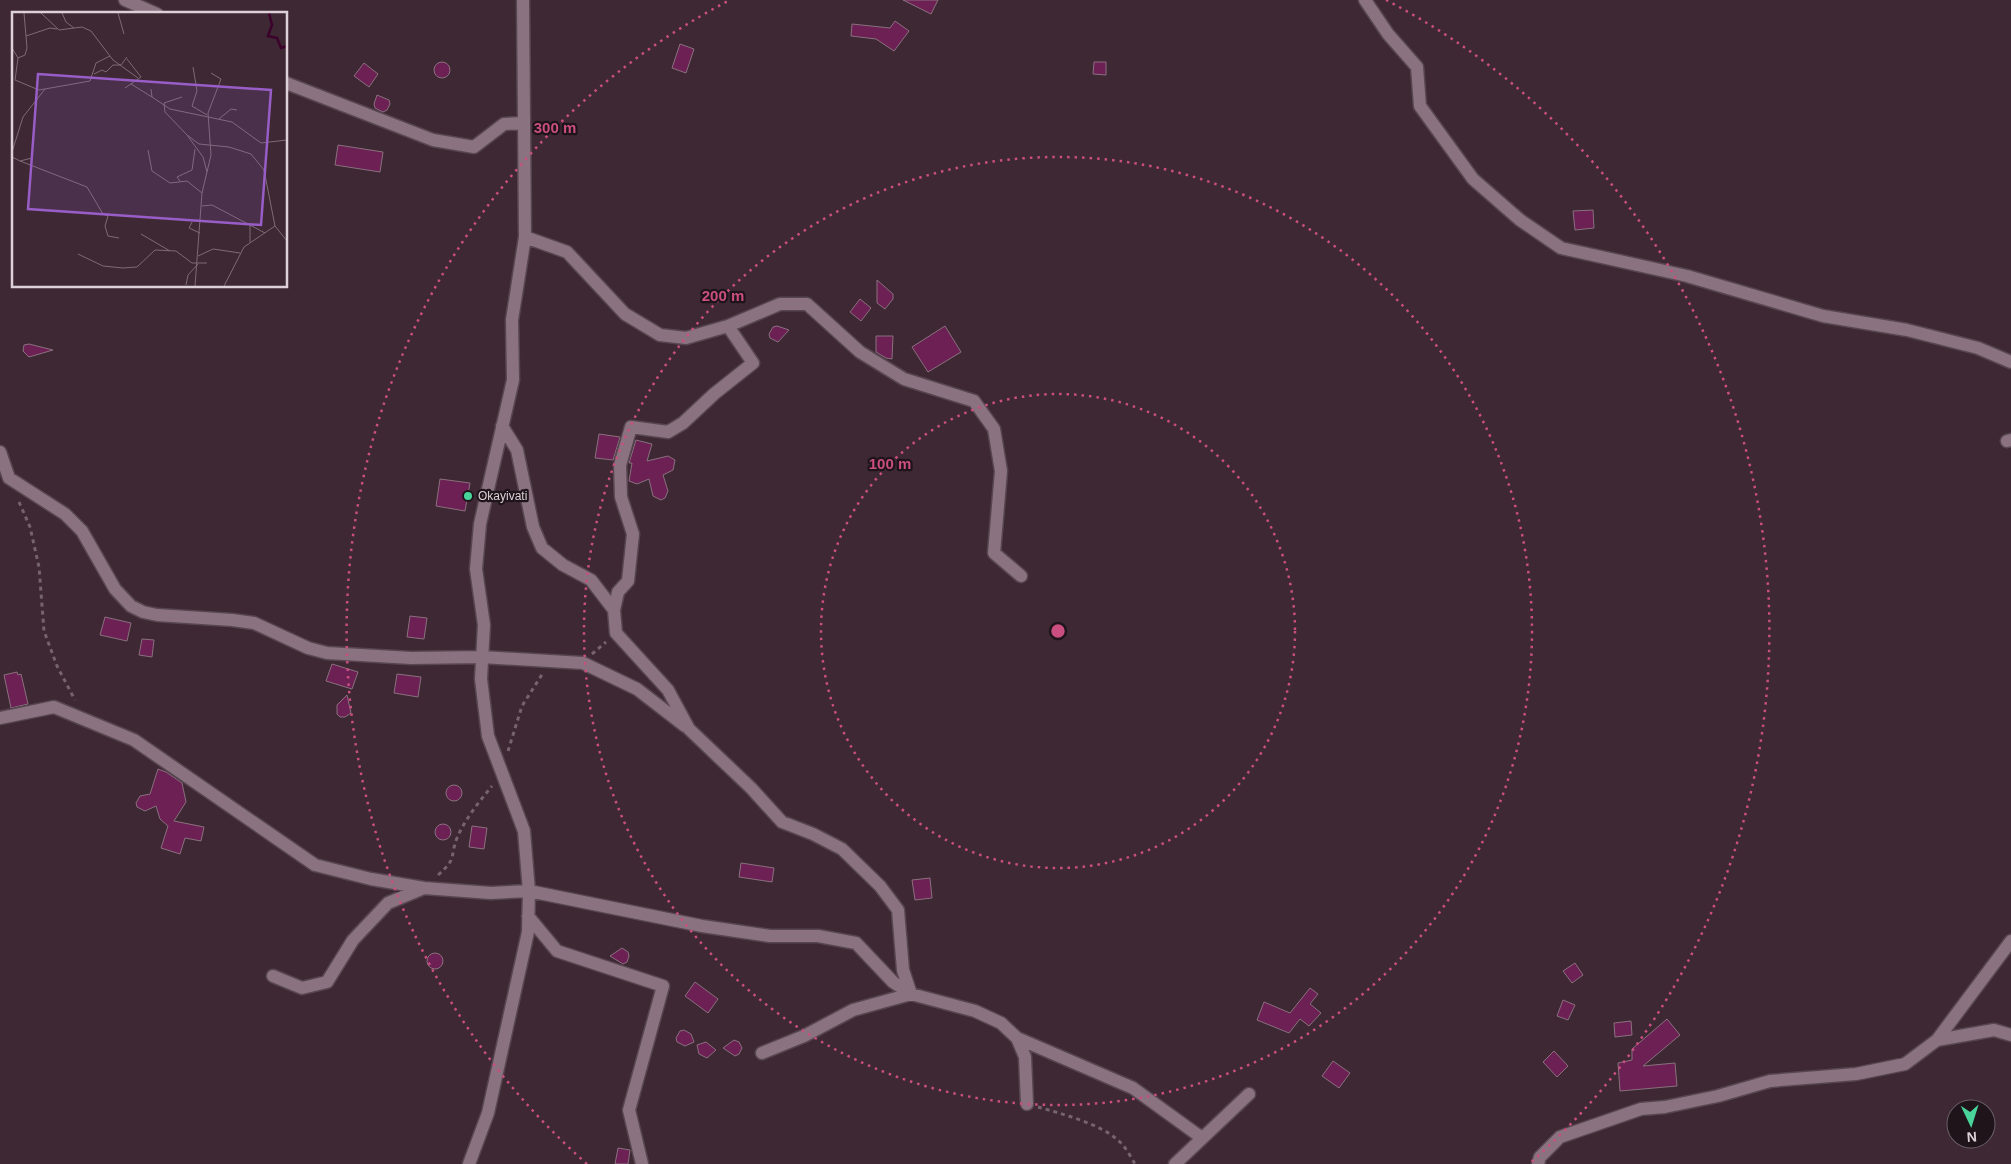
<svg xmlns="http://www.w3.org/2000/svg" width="2011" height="1164" font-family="Arial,sans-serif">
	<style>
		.building { fill: #6c2053; stroke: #89717e }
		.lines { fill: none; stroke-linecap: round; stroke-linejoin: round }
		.minor-casing { stroke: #574650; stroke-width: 15 }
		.path { stroke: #75636d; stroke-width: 3; stroke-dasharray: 4 4; stroke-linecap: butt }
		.minor { stroke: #8a7280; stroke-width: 12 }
		.ring { fill: none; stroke: #ca4f80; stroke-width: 2.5; stroke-dasharray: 2.5 5 }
		.poi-dot { fill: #49d49c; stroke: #1e141a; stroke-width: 2 }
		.labels { text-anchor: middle; stroke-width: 4.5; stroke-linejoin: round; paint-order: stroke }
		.poi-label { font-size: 12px; fill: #ddd0d7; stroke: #1e141a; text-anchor: start }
		.inset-river { fill: none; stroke: #3c022c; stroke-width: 2.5 }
		.inset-road { fill: none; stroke: #7d6b75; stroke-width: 1 }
		.view { fill: #985dc6; fill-opacity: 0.15; stroke: #985dc6; stroke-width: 2.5 }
		.inset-edge { fill: none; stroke: #ddd0d7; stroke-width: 2.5 }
		.centre { fill: #ca4f80; stroke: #1e141a; stroke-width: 2.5 }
		.ring-label { font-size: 15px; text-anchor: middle; font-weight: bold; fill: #ca4f80; stroke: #1e141a; stroke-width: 4.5; stroke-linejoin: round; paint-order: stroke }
	</style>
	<rect width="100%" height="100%" fill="#3d2834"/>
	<!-- building -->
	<path class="building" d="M903,0H938L931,14Z
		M895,21L909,31L894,51L876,39L851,36L852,24L890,28Z
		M680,44L694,49L686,73L672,68Z
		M1094,62H1106V75L1093,74Z
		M434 70a8 8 0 1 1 16 0a8 8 0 1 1-16 0Z
		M364,63L378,74L369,87L354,76Z
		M377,95L389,100L390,104L387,110L383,112L375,108L374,104Z
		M338,145L383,152L380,172L335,165Z
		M1593,210L1594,228L1575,230L1573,211Z
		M877,280L893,294V299L885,309L877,303Z
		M860,299L871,308L861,321L850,312Z
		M777,326L789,330L778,342L770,338L769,334L773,327Z
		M945,326L961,352L928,372L912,347Z
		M876,336H893L892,359L886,358L876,352Z
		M29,344L53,350L29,357L23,351L24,345Z
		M599,434L620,437L613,460L595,458Z
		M636,440L652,444L647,461L668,456L675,460L673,470L663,475L668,491L665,498L661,500L653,496L649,479L637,484L629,481L632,463H629Z
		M440,479L470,483L465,511L436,506Z
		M410,616L427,618L424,639L407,637Z
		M105,617L131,623L127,641L100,635Z
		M142,639L154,640L152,657L139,655Z
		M332,664L358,672L352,689L326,681Z
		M17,672L18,675L21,674L28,704L11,708L4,675Z
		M397,674L421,677L418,697L394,693Z
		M347,695L351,713L345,717H340L337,714V705Z
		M158,769L166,772L182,783L186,802L174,821L204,827L201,841L185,838L180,854L161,848L168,826L160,819L156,806L145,811L137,807L136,803L140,796L150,794Z
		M446 793a8 8 0 1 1 16 0a8 8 0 1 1-16 0Z
		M435 832a8 8 0 1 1 16 0a8 8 0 1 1-16 0Z
		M472,826L487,828L484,849L469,847Z
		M741,863L774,868L772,882L739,877Z
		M930,878L932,898L915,900L912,880Z
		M622,948L628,952L629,956L627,962L623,964L610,956Z
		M427 961a8 8 0 1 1 16 0a8 8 0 1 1-16 0Z
		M1575,963L1583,975L1572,983L1563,971Z
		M695,982L718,999L708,1013L685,996Z
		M1310,988L1318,994L1310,1004L1321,1013L1309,1026L1300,1019L1289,1033L1257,1020L1264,1002L1290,1013Z
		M1563,1000L1575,1005L1568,1020L1557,1016Z
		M1667,1019L1680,1035L1643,1066L1675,1063L1677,1086L1620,1091L1618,1063L1632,1060V1049Z
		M1631,1021L1632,1035L1615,1037L1614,1023Z
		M684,1030L691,1034L694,1042L685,1046L677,1042L676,1038L680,1031Z
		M734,1040L739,1042L742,1048L739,1054L735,1056L723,1048Z
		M706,1042L716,1050L707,1058L699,1054L697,1045Z
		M1554,1051L1568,1066L1557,1077L1543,1062Z
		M1333,1061L1350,1073L1339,1088L1322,1076Z
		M618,1148L630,1150L628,1164H615Z"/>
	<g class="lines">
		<defs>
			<path id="minor" d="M125,0L157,14
				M1365,0L1388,34L1417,67L1420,106L1473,179L1520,220L1561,248L1687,276L1823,316L1907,330L1978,348L2011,362
				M286,83L433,140L474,147L504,124L523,123
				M525,237L567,252L625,314L660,335L686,338L728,326L780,304H807L860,352L904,379L974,401L994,429L1001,471L994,553L1021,576
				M502,426L517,450L533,527L542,548L563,565L591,580L614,610L616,633L668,690L689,729L751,788L782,822L813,834L842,849L880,886L898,910L903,970L911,994L853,1010L804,1036L762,1053
				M2007,441L2011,440
				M0,452L9,478L65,514L82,531L115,589L131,606L143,612L157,615L232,620L254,623L308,648L327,653L411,658L482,657L583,663L637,689L685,726
				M614,610L618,592L628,581L633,534L621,497L620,465L631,427L668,432L683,423L714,394L753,363L728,326
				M0,718L54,707L134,740L315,865L371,879L424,888L491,893L529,891L702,926L770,936H818L856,943L893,982L911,994L975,1011L1001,1023L1017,1038L1025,1057L1027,1104
				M528,916L557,951L663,986L629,1110L642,1164
				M273,976L302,988L327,982L353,940L388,903L424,888
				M1017,1038L1133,1088L1202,1138
				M1937,1040L2011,941
				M469,1164L488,1113L528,932L529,891L524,831L488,736L481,679L484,625L476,569L480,524L513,380L512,320L525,237L523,0
				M1175,1164L1249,1094
				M1538,1164L1540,1157L1560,1137L1641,1109L1665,1107L1718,1096L1770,1081L1856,1074L1905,1064L1937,1040L1994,1030L2011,1035"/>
		</defs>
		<!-- minor casing -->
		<use href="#minor" class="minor-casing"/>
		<!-- path -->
		<path class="path" d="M19,502L30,527L39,567L44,631L57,666L75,700
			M592,654L606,642
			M508,751L522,706L543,673
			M438,875C458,857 449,859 457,838C465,819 479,802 492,786
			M1038,1107C1062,1114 1102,1124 1120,1142C1126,1148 1131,1157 1135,1164"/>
		<!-- minor -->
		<use href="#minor" class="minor"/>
	</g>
	<!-- distance rings -->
	<g class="ring">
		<circle cx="1058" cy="631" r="237"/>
		<circle cx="1058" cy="631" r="474"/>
		<path d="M587 1164A711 711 0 0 1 730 0M1386 0A711 711 0 0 1 1529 1164"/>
	</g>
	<!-- markers -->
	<circle class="poi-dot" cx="468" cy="496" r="5"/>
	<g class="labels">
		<!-- poi labels -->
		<g class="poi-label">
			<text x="478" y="500">Okayivati</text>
		</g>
	</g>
	<!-- overview -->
	<g transform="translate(12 12)">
		<rect width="275" height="275" fill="#3d2834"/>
		<path class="inset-river" d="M257,1L260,13L256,24L265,26L269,36L275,34"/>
		<path class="inset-road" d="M29,1L47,18L70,15L79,19L101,48L126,66M50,1L54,10L62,16M106,1L112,22M14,24L38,16L45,17M0,36L6,46L3,68L27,78L78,69L84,51L98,44M6,46L13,43L15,36L12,1M181,55L185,79L180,94L195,103M82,62L90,58L94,60L101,53H109L115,45M119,72L140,85M113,76L129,65L115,47M139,77L140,85L158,97L220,110L249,131L275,128M170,85L152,91L153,100L175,123L191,145L195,160M207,107L219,97L225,98M175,123L187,132L217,135L239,142L252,158L263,214L275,229M136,138L140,159L158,171L175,169L190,181M0,140L11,105L33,77M0,145L8,149L20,146M8,149L75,175L91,202L96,204L93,214L96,224L107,226M168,169L165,165L180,158L183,137M190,194L200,193L253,221M180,210L177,216L188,221M238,213V230M129,222L158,239M66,242L91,254L111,256L125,255L143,238L164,239L180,251H195M186,244L201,237L228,241M174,273L176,263L186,252M183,274L190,181L199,143L196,101L209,67L199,61M212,274L232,235L263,214"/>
		<path class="view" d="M26,62L259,78L249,213L16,197Z"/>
		<rect width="275" height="275" class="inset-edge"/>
	</g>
	<circle cx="1058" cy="631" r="8" class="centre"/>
	<g class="ring-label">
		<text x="555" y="133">300 m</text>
		<text x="723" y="301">200 m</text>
		<text x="890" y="469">100 m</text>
	</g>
	<!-- north arrow -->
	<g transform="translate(1971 1124) rotate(176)"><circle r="24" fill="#1e141a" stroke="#6a5f66"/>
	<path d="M0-4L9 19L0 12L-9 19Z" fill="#49d49c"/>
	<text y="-8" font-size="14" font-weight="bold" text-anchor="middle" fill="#ddd0d7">N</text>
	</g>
</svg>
